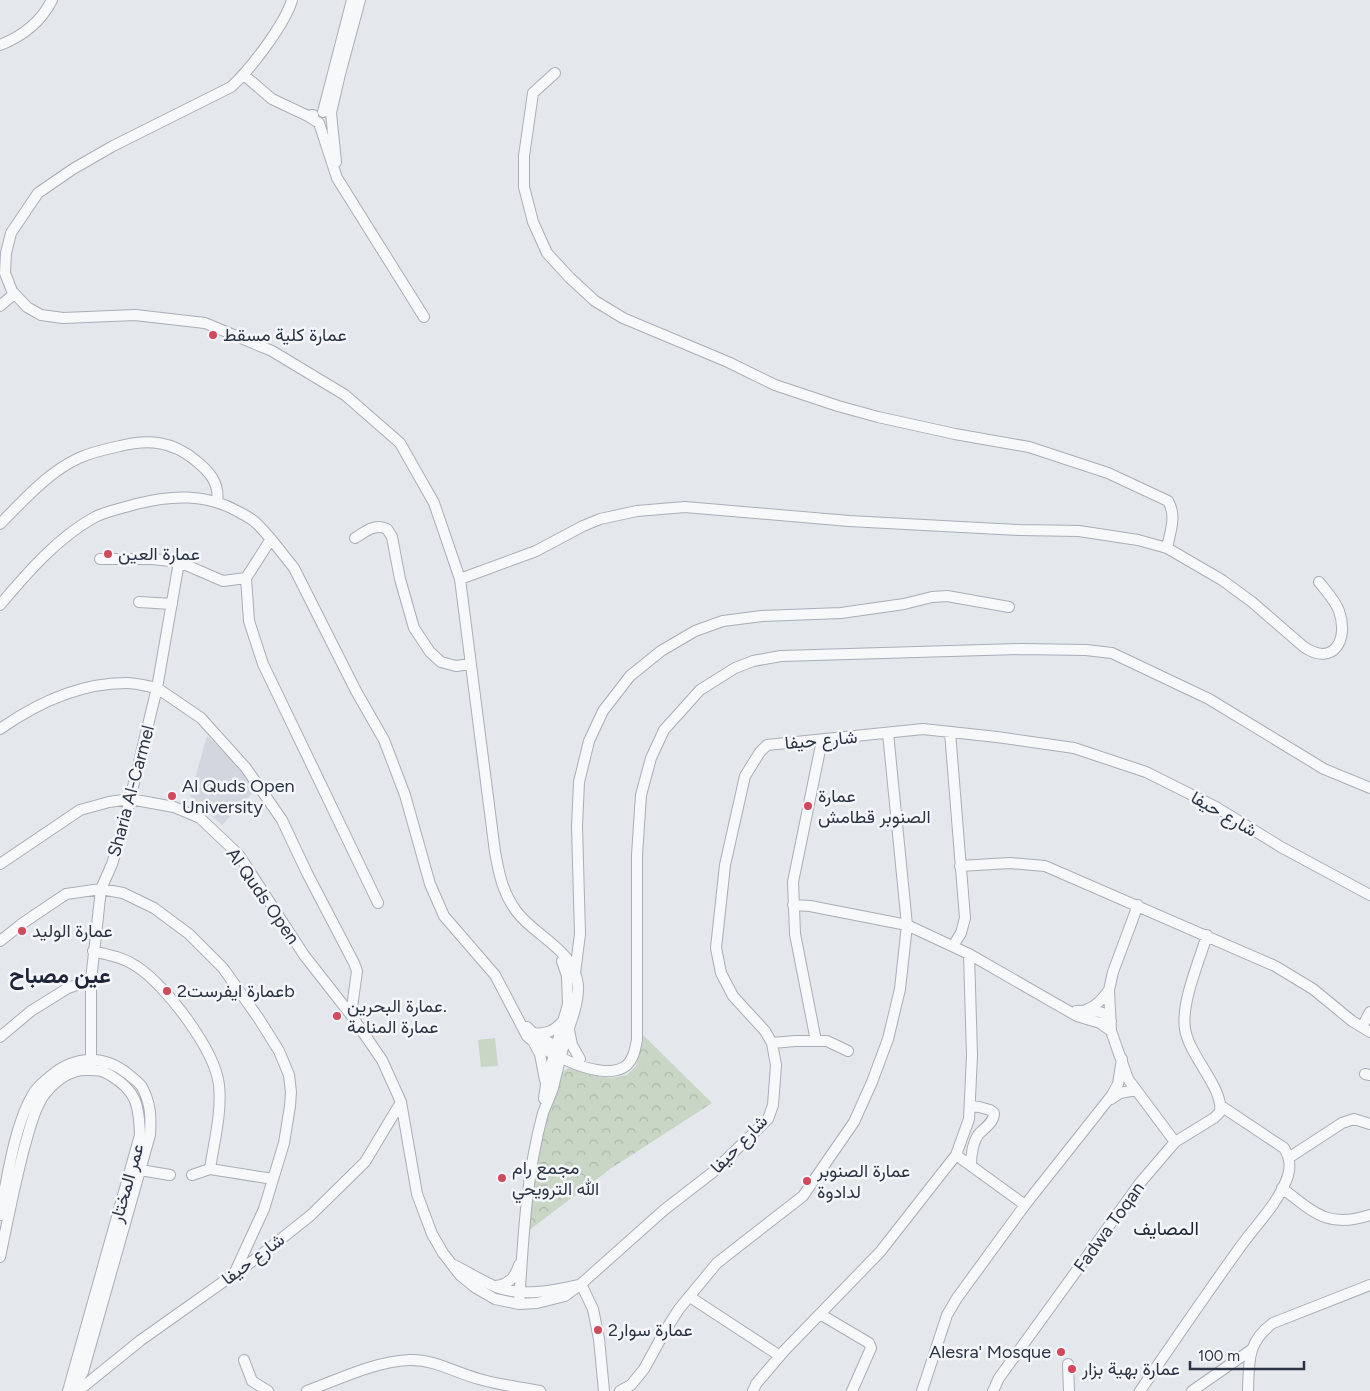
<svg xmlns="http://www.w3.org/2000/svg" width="1370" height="1391" font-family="Figtree,Vazirmatn,sans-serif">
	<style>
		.built { fill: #d2d6de }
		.grass { fill: #c9d6c5 }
		.forest { fill: url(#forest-crowns) }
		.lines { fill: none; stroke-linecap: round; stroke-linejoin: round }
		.minor-casing { stroke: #a9aeb7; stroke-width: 12 }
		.minor { stroke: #f7f8fa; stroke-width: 10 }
		.poi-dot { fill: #d1495b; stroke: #f4f6f9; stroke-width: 2 }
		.labels { text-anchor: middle; stroke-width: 5; stroke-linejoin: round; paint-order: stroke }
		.poi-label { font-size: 18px; fill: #2b3445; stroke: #f4f6f9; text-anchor: start }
		.street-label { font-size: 18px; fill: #2b3445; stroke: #f4f6f9 }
		.neighbourhood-label { font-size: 19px; fill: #1d2536; stroke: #f4f6f9 }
		.district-label { font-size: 22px; font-weight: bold; fill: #1d2536; stroke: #f4f6f9 }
	</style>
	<defs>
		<pattern id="forest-crowns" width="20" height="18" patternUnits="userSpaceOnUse" patternTransform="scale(1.25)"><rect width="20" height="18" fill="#c9d6c5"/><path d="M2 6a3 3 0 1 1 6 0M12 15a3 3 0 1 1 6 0" fill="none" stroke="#adb8ab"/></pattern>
	</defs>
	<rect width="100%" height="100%" fill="#e4e7ec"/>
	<!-- built -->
	<path class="built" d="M207,736L238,765L255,790L222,825L190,796Z"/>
	<!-- grass -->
	<path class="grass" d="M495,1038L498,1066L481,1067L478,1040Z"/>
	<!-- forest -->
	<path class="forest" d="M642,1034L712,1103L610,1169L524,1234L530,1177L555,1077L573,1065H578L587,1074L610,1078L627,1075L636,1066Z"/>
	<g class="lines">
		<defs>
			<path id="minor" d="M292,0C285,24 250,70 231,87L113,146L73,169L38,193L11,233L6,253L5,273L12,291L27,307L41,315L63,318L135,315L205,323L272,351L345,395L400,443L434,503L460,579
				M0,45C23,36 41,22 52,0
				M555,73L533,93L524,156V187L533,222L547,253L570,278L595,301L623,318L728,362L775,385L838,406L878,417L955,434L1029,447L1108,473L1168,501C1177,516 1170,532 1167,548
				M244,75L272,99L308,116L313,115
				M323,112L352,0
				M308,116L319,123L337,178L424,317
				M336,162L331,113L340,74L360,0
				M0,306L14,294
				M0,524C23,501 48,472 79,458C92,452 106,449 120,446C148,439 172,441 195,460C209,471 220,483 217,502
				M355,538C365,532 375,523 387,529L392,537L400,579L414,628L430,652L441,662L456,666L471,664
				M271,539L294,568L356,691L384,740L405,795L430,884L444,916L495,975L527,1036C544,1053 605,1084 627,1065C634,1058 635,1049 637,1040V855L641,795L651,758L664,730L700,690L735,668L753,661L781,656L1021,649L1086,650L1112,653L1209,699L1324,769L1370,788
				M100,559H152L179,562
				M246,578L249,621L263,664L378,903
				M139,602L172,604
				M0,605C27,573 58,537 95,517C107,511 123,508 136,504C171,495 206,493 239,512C244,515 251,518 255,522C261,527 266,534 271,539L246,578L223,581L179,562L157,688L201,718L246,768L282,820L307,873L354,963L357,971L351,1015
				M0,729C37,703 81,683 126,683C136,683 147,686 157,688L122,832L112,864L101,889L91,980V1066
				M950,732L965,918L961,933L953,946
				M0,864L80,810L109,802L130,799L174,807L200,818L239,855L304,955L351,1015L382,1060L401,1102L417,1194L432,1234L443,1253L460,1275L476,1288L495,1299L519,1304L537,1303L565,1296L581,1284L664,1210L713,1172L768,1119L773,1105L776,1065L772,1043L765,1031L733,996L721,973L716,948L725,865L745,776L760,752L767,745L923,729L997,737L1074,748L1146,772L1216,807L1281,847L1370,895
				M960,866L1010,863L1045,866L1275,966L1313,989L1352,1021L1370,1032
				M793,905L810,906L907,925L969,954L1077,1016L1100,1023L1111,1031
				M1138,905L1113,972L1109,990L1111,1031L1128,1079L1175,1142
				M0,941L23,923L66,894L101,889L123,893L154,908L189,934L223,968L259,1019L279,1051L289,1075L291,1092L290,1106L284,1143L264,1209L234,1274
				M93,951C108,955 123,957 136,966C166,985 215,1050 219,1085C222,1112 214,1142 210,1169
				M575,973L580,934L577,826L579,782L589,741L603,711L630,676L661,651L695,631L723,621L762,616L841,613L904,604L932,597L947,596L1009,607
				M1086,1010C1097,1006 1103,998 1109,990
				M1076,1011C1089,1011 1104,1008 1111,1021
				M527,1027L532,1032L560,1049
				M1362,1027L1370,1012
				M569,1030L572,1045L580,1059
				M532,1033C546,1035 554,1031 563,1021
				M0,1037L31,1011L68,988L91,980
				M816,1041L795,934L793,882L822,740
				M534,1043L540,1054L545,1080
				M772,1043L795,1041H827L848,1051
				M1365,1074L1370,1075
				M544,1099L546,1084L568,1004L567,976L562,961
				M1111,1099L1120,1093L1136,1090
				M970,1106L979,1107L990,1110L994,1113C994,1123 984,1128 978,1135C972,1144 971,1156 971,1166
				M956,1155L1025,1205
				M1290,1157L1342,1123L1354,1119L1370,1124
				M134,1171L140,1170L170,1175
				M192,1175L210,1169L273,1179
				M1282,1188C1314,1213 1329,1229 1370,1215
				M0,1215C7,1179 15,1121 35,1091C38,1087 42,1083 46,1080C70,1057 100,1052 128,1074C132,1078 139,1082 142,1087C151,1104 151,1117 150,1135L83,1372L74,1386
				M0,1257C8,1219 15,1182 25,1145C30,1128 34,1110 44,1095C55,1081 70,1069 88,1070C97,1070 102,1070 110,1075C137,1091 139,1106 140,1135L68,1391
				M454,1265C468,1272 482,1281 496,1287C523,1297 552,1291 578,1285
				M581,1284L593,1309L599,1339L604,1391
				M495,1286C508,1285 515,1278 519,1265
				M690,1297L780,1356
				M519,1304C523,1241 526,1175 543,1113C546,1105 550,1097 553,1088C557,1071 561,1054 566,1037C571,1021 579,1003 578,986C575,950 536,937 517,912C503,894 499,874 495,852L460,579L536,551L583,526L600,519L637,511L685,507L849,521L1020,530L1079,531L1138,540L1167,548L1222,580L1252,602L1304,647C1334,667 1349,639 1339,611C1335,600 1326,591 1319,582
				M820,1314L869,1343L871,1348L852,1391
				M244,1360L252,1381L268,1391
				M1068,1364L1069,1391
				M78,1391L141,1340L261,1255L311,1215L365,1162L401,1102
				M307,1391C340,1379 373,1362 409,1360C434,1359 456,1373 479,1379C499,1385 520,1387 540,1391
				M620,1391L631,1385L644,1369L665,1331L679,1309L717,1263L803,1196L854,1122L872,1082L888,1039L900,989L907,925L888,733
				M753,1391L756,1384L784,1351L880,1252L956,1155L969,1119L972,1055L969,954
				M922,1391L947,1315L957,1298L1025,1205L1112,1095L1118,1084L1122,1059
				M993,1391L999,1378L1140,1183L1175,1142L1214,1118L1220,1112C1224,1088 1189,1056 1185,1029C1181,1002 1199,962 1207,935
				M1140,1391C1172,1344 1205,1296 1238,1250C1254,1227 1276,1206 1286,1181C1291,1169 1291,1159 1284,1148L1221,1106
				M1192,1391L1251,1350
				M1248,1391C1249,1361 1247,1342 1273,1323L1370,1285"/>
		</defs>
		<!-- minor casing -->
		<use href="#minor" class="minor-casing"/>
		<!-- minor -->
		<use href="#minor" class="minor"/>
	</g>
	<!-- markers -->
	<g class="poi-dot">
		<circle cx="213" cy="335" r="5"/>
		<circle cx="108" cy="554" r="5"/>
		<circle cx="172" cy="796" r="5"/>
		<circle cx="808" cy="806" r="5"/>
		<circle cx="22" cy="931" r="5"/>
		<circle cx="167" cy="991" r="5"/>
		<circle cx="337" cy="1016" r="5"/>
		<circle cx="502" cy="1178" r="5"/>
		<circle cx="807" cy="1181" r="5"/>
		<circle cx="598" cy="1330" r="5"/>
		<circle cx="1061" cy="1352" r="5"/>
		<circle cx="1072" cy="1369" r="5"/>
	</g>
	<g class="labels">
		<!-- poi labels -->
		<g class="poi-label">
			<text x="223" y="341">عمارة كلية مسقط</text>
			<text x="118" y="560">عمارة العين</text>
			<text x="182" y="792">Al Quds Open<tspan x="182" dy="21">University</tspan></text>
			<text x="818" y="802">عمارة<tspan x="818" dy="21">الصنوبر قطامش</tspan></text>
			<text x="32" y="937">عمارة الوليد</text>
			<text x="177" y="997">عمارة ايفرست2b</text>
			<text x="347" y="1012">عمارة البحرين.<tspan x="347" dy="21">عمارة المنامة</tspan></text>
			<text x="512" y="1174">مجمع رام<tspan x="512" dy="21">الله الترويحي</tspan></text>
			<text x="817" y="1177">عمارة الصنوبر<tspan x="817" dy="21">لدادوة</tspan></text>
			<text x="608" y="1336">عمارة سوار2</text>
			<text x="1051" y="1358" text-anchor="end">Alesra' Mosque</text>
			<text x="1082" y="1375">عمارة بهية بزار</text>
		</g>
		<!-- street labels -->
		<g class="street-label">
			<text transform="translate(821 740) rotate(-5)" y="6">شارع حيفا</text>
			<text transform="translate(131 791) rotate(-75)" y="6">Sharia Al-Carmel</text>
			<text transform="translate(1224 814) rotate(30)" y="6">شارع حيفا</text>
			<text transform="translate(263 896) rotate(55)" y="6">Al Quds Open</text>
			<text transform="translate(739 1144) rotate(-46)" y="6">شارع حيفا</text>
			<text transform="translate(127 1183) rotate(-74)" y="6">عمر المختار</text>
			<text transform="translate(1109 1227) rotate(-54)" y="6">Fadwa Toqan</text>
			<text transform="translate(253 1259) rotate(-37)" y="6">شارع حيفا</text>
		</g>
		<!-- neighbourhood labels -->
		<g class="neighbourhood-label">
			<text x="1166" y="1235">المصايف</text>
		</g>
		<!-- district labels -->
		<g class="district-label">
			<text x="60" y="983">عين مصباح</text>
		</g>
	</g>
	<!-- scale -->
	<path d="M1190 1361v8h114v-8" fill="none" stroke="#2b3445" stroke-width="2.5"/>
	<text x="1198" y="1361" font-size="15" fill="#2b3445" stroke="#f4f6f9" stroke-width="4" paint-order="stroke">100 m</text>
</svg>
